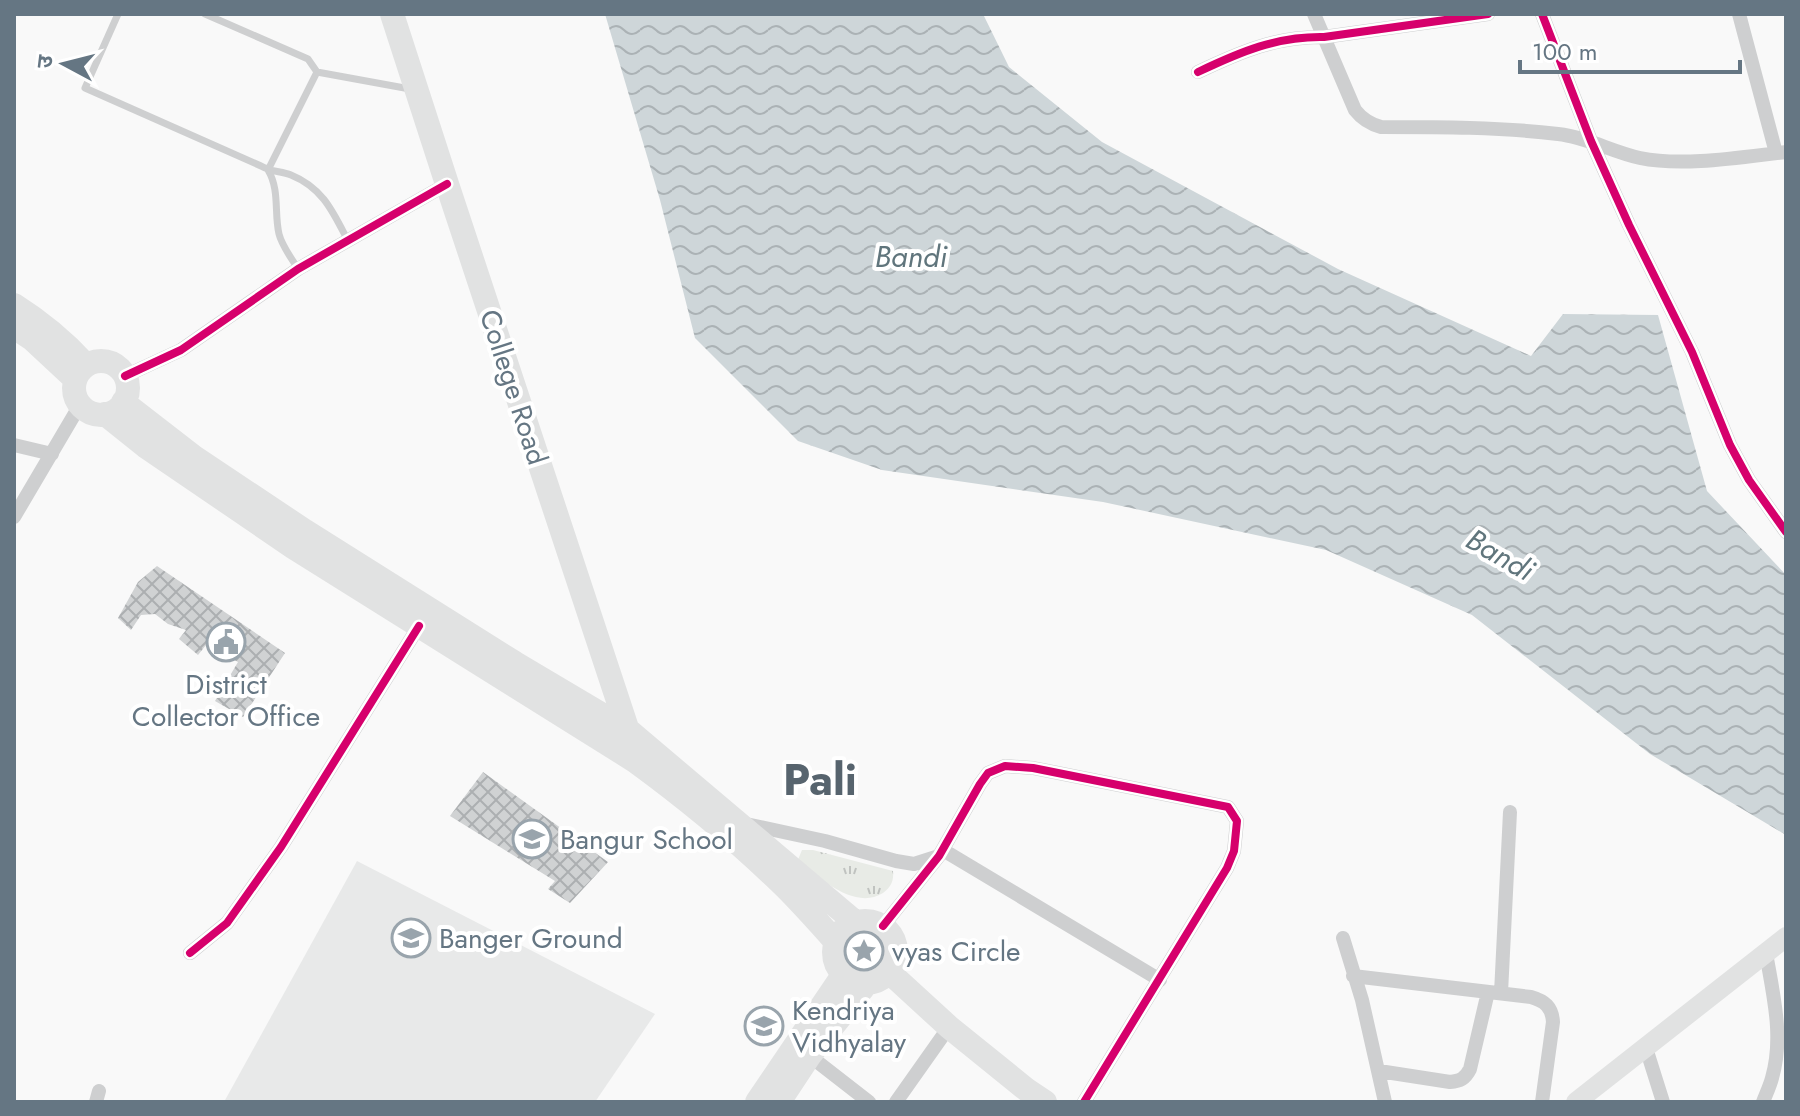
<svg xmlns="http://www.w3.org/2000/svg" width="1800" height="1116" font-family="Jost,'Noto Sans Devanagari',sans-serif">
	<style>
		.built { fill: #e8e9e9 }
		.grass { fill: url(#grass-tufts) }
		.water { fill: url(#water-waves) }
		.building { fill: url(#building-cross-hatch) }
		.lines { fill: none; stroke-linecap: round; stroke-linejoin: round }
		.lane { stroke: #cecfd0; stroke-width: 7 }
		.street { stroke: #cecfd0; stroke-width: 14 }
		.secondary { stroke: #e1e2e2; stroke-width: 20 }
		.primary { stroke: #e1e2e2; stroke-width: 24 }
		.cycleway-casing { stroke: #fff; stroke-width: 13 }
		.cycleway { stroke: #d6006c; stroke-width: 8 }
		.labels { text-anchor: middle; stroke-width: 8; stroke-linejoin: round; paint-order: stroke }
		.street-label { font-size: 28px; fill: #657683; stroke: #fff }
		.poi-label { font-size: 28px; fill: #657683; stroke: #fff; text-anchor: start }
		.water-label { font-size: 30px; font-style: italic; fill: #60757c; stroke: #fff }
		.town-label { font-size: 44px; font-weight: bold; fill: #57646e; stroke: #fff }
	</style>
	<defs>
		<pattern id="grass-tufts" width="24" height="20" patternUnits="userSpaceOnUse" patternTransform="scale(2)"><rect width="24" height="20" fill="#e8ebe6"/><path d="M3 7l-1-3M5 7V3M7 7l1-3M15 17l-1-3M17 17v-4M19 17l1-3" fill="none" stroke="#c0c3c0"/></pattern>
		<pattern id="water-waves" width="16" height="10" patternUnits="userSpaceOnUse" patternTransform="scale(2)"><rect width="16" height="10" fill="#ced6d9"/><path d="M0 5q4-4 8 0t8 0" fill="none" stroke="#abb2b5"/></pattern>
		<pattern id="building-cross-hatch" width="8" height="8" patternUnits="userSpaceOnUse" patternTransform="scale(2)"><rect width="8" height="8" fill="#d0d2d3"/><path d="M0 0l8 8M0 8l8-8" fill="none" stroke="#acafb1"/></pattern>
	</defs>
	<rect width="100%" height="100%" fill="#f9f9f9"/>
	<!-- built -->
	<path class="built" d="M357,861L655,1014L595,1102H224Z"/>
	<!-- grass -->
	<path class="grass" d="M802,850H813L893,871C894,881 891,887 883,893C854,911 820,877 797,862Z
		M845 950a18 18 0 1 1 36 0a18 18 0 1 1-36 0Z"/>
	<!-- water -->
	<path class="water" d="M605,14H983L1009,67L1102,142L1338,269L1531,356L1563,314L1658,315L1707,491L1786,575V835L1650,754L1472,615L1326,550L1103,502L882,470L798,441L695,338L660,200Z"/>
	<!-- building -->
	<path class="building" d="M157,566L285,653L243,717L215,701L238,662L206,645L198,655L179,639L186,630L168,624L155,614L141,615L131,630L118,618L138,582Z
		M483,772L608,862L570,903L548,889L555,881L450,816Z"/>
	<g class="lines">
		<!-- lane -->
		<path class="lane" d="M118,14L85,88L261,166C271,172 281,171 291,175C323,188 333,212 348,241
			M205,14L308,59L317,72L268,170
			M317,72L410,89
			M268,170C280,190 274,213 279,234C282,246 292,259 298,269"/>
		<!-- street -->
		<path class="street" d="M1314,14L1355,110C1362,119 1370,124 1381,127C1440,127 1500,127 1558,134C1587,137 1612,152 1640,158C1683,167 1742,157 1786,152
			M1542,14L1591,141L1629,225L1692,352L1730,445L1749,480L1786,532
			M1739,14L1776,153
			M1198,72C1240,52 1277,36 1324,37L1488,14
			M125,376L181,350L298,269L447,184
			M14,445L52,454
			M14,517L80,405
			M746,824L825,841L896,861L914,864L939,856
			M943,850L1160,980
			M883,926L939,856L980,784L988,773L1005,766L1033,768L1228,807L1237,821L1234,851L1227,868L1084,1102
			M1343,938L1362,1000L1385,1102
			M190,953L227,923L281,847L419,626
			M1353,976L1531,997C1545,1001 1552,1007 1553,1022L1542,1102
			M1501,993L1510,812
			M1646,1048L1663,1102
			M806,1053L869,1102
			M1379,1071L1450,1082C1460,1081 1465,1079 1470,1069L1488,992
			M96,1102L99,1091
			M896,1102L949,1027
			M1763,1102C1766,1094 1770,1086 1772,1078C1784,1037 1773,994 1766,953"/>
		<!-- secondary -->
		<path class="secondary" d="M1576,1102L1786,937"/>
		<!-- primary -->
		<path class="primary" d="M392,14L447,184L629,734
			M14,305C41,322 64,341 86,365
			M14,327L32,339L75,379
			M74 388a27 27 0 1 1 54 0a27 27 0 1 1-54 0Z
			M123,402L194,457L305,531L515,663L628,730L855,922
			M105,414L145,446L293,547L635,761C687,799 738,841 785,887C802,904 819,923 835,941
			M834 952a31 31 0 1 1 62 0a31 31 0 1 1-62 0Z
			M889,972L949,1027L1027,1090L1045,1102
			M757,1102L843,975
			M779,1102L810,1055L867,983"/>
		<defs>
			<path id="cycleway" d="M1542,14L1591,141L1629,225L1692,352L1730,445L1749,480L1786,532
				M1198,72C1240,52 1277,36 1324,37L1488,14
				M125,376L181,350L298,269L447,184
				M883,926L939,856L980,784L988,773L1005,766L1033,768L1228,807L1237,821L1234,851L1227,868L1084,1102
				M190,953L227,923L281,847L419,626"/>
		</defs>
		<!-- cycleway casing -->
		<use href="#cycleway" class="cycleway-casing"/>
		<!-- cycleway -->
		<use href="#cycleway" class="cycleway"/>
	</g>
	<!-- icons -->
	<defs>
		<symbol id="civic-ring" viewBox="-11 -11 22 22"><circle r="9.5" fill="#fff" stroke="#99a4ac" stroke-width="1.5"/><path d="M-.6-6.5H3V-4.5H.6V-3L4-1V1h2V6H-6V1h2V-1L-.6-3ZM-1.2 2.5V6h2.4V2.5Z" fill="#99a4ac"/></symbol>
		<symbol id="school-ring" viewBox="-11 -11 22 22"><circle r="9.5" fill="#fff" stroke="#99a4ac" stroke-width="1.5"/><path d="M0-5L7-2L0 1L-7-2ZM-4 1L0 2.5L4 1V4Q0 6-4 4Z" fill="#99a4ac"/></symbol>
		<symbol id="sight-ring" viewBox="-11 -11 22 22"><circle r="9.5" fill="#fff" stroke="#99a4ac" stroke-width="1.5"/><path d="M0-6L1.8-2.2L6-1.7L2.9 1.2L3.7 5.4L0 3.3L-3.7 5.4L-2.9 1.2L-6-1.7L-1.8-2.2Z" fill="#99a4ac"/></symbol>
	</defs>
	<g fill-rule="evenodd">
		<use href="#civic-ring" x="204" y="620" width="44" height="44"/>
		<use href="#school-ring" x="510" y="817" width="44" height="44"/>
		<use href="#school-ring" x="389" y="916" width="44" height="44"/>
		<use href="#sight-ring" x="842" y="929" width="44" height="44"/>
		<use href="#school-ring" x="742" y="1004" width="44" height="44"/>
	</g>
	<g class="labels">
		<!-- street labels -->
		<g class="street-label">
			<text transform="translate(514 387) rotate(72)" y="10">College Road</text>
		</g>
		<!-- poi labels -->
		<g class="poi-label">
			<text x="226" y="694" text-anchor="middle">District<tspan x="226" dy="32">Collector Office</tspan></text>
			<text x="560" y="849">Bangur School</text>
			<text x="439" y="948">Banger Ground</text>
			<text x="892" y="961">vyas Circle</text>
			<text x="792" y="1020">Kendriya<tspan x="792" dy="32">Vidhyalay</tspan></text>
		</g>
		<!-- water labels -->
		<g class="water-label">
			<text x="911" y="267">Bandi</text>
			<text transform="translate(1500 555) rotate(30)" y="10">Bandi</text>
		</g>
		<!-- town labels -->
		<g class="town-label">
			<text x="820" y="795">Pali</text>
		</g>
	</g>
	<!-- border -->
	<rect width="1800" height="1116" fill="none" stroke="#657683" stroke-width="32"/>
	<!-- north arrow -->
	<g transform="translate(64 64) rotate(277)" stroke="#ffffff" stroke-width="6" paint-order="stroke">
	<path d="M0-6L14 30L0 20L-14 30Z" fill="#657683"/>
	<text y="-12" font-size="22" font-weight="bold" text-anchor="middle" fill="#657683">उ</text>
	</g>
	<!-- scale -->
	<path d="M1520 60v12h220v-12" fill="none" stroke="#657683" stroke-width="4"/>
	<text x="1532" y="60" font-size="24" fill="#657683" stroke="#ffffff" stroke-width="6" paint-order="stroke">100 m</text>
</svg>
